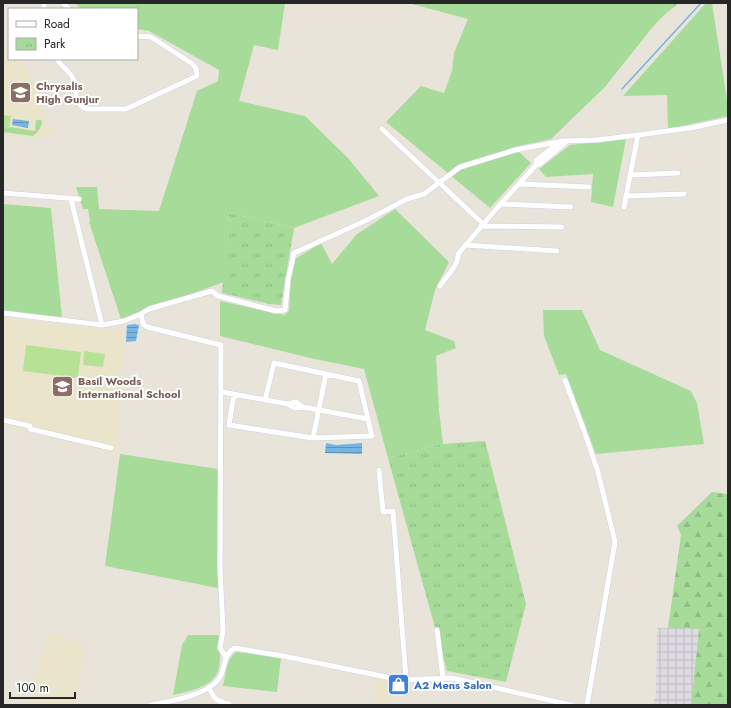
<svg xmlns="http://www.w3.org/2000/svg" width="731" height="708" font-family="Jost,sans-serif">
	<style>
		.industrial { fill: url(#industrial-grid) }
		.education { fill: #e9e4ca }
		.grass { fill: #a7db9a }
		.forest { fill: url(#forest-firs) }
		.park { fill: url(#park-tufts) }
		.pitch { fill: #b7e296 }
		.water { fill: url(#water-rules) }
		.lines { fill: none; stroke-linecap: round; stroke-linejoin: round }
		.stream { stroke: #74b5e3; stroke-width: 1.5 }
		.minor-casing { stroke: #cfd0df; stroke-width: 6 }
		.minor { stroke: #fff; stroke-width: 5 }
		.labels { text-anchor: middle; stroke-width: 4; stroke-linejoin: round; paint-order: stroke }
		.education-label { font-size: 11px; font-weight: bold; fill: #785e54; stroke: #fff; text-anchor: start }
		.shop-label { font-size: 11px; font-weight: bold; fill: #366cbe; stroke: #fff; text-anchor: start }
	</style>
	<defs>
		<pattern id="industrial-grid" width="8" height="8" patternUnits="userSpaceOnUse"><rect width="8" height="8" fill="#dddae1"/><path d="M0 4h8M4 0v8" fill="none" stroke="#bebbc1"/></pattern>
		<pattern id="forest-firs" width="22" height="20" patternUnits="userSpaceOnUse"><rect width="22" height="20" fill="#a7db9a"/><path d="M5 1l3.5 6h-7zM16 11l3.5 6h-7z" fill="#90bc85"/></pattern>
		<pattern id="park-tufts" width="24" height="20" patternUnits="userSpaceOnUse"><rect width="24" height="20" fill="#a7db9a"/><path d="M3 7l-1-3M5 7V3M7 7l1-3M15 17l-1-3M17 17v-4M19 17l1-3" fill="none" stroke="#90bc85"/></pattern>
		<pattern id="water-rules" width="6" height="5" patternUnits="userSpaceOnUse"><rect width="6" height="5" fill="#74b5e3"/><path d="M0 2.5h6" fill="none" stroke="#5f93b8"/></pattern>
	</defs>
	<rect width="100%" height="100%" fill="#e9e4da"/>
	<!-- industrial -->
	<path class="industrial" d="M657,628H699L691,705H653L656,692Z"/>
	<!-- education -->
	<path class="education" d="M9,48V59H23L55,137L32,139L3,135V50Z
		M3,318L102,329H122L123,348L118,454L3,426Z
		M50,631L85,646L76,705H27Z
		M376,678L389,682L387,705H373Z"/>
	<!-- grass -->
	<path class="grass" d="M75,3H285L278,50L254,45L239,101L305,116L348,158L379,196L294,228L229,213L224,282L121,319L89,222L90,221L88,209H83L76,187H97L99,209L159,211L197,91L218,81L219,70L149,31L137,29V9H81Z
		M408,3H666L665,14L651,29L605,87L551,139L514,147L531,163L490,208L386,122L421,86L444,93L452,71L454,53L468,19Z
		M706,3H712L728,106V116L668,129L667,95L623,96Z
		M36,120H42C42,127 39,131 33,136L3,132V127L10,128V127L35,131Z
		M626,139L613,207L591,202L593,174L546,177L539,169L570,145Z
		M3,204L51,208L62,317L3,312Z
		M395,209L449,262L435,290L425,330L454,341L456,348L436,356L439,411L443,444L388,458L364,369L310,358L220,336V301L284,315L289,311L291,278L295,259L321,243L332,264L356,235Z
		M543,310H582L600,350L691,391L697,403L704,444L596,454L566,374L559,375L544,336Z
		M120,454L218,469V588L105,566Z
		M188,635H219C220,646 221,657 219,667C216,687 189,691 173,695L182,645Z
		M237,652L281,658L277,692L223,686C226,675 226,657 237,652Z"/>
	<!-- forest -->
	<path class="forest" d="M712,492L728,494V705H691L699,629L668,628L681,535L677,526Z"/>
	<!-- park -->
	<path class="park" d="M666,3H679L665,14Z
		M229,213L294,228L281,305L269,304L222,293Z
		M485,441L526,604L506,682L447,671L388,458L443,444Z"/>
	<!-- pitch -->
	<path class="pitch" d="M3,115L11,116L9,128L3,127Z
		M26,345L81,352L78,378L23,371Z
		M84,351L105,354L103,367L83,365Z"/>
	<!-- water -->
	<path class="water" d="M13,119L29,121L28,128L12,125Z
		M135,324L139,325L136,341L126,342L127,325Z
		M326,443L336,445L362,443V454L325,453Z"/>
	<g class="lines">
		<!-- stream -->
		<path class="stream" d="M622,89L701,3"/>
		<defs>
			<path id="minor" d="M44,3V9
				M63,3L69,9
				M57,59C61,67 72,72 74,81C77,92 74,104 86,109H126L197,76L196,68L191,63L151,37L137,36
				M382,129L480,221
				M536,165V161L558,143
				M630,175L678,173
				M519,184L589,187
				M3,193L79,199
				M626,196L684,194
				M71,199L102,325
				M500,204L571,207
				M624,207L638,135
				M481,226L562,227
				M465,245L557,251
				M440,286C446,276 459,266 458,254L497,208L536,165L540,164L566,142
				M3,313L102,325L124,321L141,314L149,309L212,291L218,296L276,311L285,310L288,280L294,253L367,220L407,199L424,194L460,167L515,150L563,141L596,140L638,135L690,128L728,120
				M141,314L143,324L147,327L221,345L220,567L223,630L220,648L226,657
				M565,380L583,428L598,472L615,542L587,705
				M222,392L288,404L295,408L303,407L368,419
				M234,394L229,425L313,438L372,436L359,381L274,363L265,400
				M288,404L296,402L303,407
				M3,420L30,426V429L111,448
				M313,438L326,374
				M379,470L383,512L393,511L406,679
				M437,630L443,679
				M209,687C214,700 217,701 229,704
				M151,705C170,701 205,696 218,680C226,671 222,654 235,648L283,656L401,680L452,678L571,705"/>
		</defs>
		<!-- minor casing -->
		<use href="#minor" class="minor-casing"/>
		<!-- minor -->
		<use href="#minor" class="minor"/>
	</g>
	<!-- icons -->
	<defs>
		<symbol id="school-square" viewBox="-11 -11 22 22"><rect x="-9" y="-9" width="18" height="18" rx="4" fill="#8d6e63" stroke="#fff"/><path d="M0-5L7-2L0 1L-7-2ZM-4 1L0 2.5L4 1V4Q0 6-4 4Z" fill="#fff"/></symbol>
		<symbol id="shop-square" viewBox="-11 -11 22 22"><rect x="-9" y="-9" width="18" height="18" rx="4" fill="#3f7fe0" stroke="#fff"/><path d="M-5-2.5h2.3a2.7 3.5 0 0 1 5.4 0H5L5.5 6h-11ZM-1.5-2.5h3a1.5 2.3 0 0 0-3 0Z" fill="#fff"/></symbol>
	</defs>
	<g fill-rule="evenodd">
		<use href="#school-square" x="8" y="80" width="25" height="25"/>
		<use href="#school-square" x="50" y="374" width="25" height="25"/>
		<use href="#shop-square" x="386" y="672" width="25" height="25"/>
	</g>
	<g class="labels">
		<!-- education labels -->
		<g class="education-label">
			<text x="36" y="90">Chrysalis<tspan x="36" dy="13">High Gunjur</tspan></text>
			<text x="78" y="385">Basil Woods<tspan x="78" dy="13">International School</tspan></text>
		</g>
		<!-- shop labels -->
		<g class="shop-label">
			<text x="414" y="689">A2 Mens Salon</text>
		</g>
	</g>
	<!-- border -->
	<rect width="731" height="708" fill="none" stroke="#272727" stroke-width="8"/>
	<!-- legend -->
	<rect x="8" y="8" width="130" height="52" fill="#ffffff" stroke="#a9a9a9"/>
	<rect x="16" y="21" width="20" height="6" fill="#ffffff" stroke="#a9a9a9"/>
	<text x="44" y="28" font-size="12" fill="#272727">Road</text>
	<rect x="16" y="38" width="20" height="12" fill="url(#park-tufts)" stroke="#a9a9a9"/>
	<text x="44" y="48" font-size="12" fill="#272727">Park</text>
	<!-- scale -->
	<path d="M10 692v6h65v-6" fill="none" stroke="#272727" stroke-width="2"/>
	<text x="16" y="692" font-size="12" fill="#272727" stroke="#ffffff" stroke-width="3" paint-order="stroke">100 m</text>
</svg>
